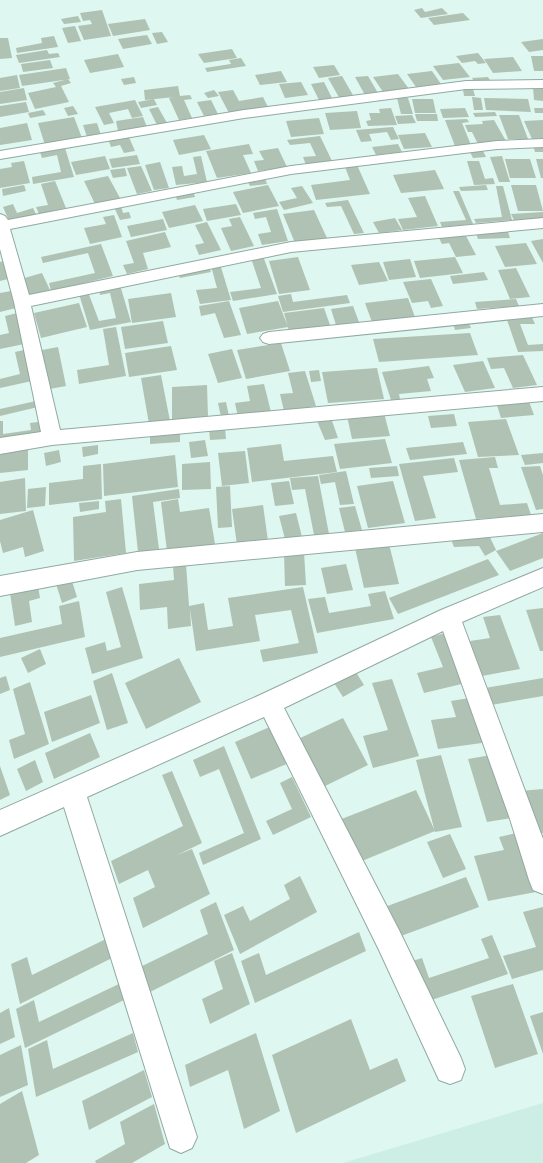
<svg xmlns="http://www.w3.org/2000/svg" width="543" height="1163" font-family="'Golos Text',sans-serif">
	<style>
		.built { fill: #cceee4 }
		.building { fill: #b0c2b3 }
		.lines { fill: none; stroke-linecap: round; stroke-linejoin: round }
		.minor-casing { stroke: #92a9a2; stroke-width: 2 }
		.minor { fill: #fff; fill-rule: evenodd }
	</style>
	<rect width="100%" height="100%" fill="#def7f0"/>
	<!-- built -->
	<path class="built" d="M543,1103V1163H343Z"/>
	<!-- building -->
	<path class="building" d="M422,8L425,12L442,8L448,14L421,18L414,10Z
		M102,10L111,36L84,40L78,26L92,24L90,20L83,21L80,13Z
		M463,13L470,20L434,25L428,18Z
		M78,16L81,22L64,24L61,19Z
		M145,19L150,30L113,36L108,24Z
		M75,26L81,41L68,43L62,28Z
		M162,32L168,42L157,44L152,33Z
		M147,35L152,44L123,49L118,39Z
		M54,36L58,47L17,53L16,48L42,43L41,38Z
		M0,38H8L12,58L0,59Z
		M543,39V50L529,52L521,42Z
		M232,49L237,58L204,63L198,54Z
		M47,50L49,54L58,53L60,57L19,63L16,55Z
		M478,53L486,63L478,64L475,61L462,63L456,56Z
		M118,54L124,67L90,73L84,60Z
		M531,56H543V71H534Z
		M513,57L522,71L493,73L484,59Z
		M241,58L246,66L207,72L205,68L231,64L229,60Z
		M50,60L53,68L23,72L21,64Z
		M459,63L470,77L443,80L433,66Z
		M334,65L340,75L319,78L313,67Z
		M66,68L70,79L22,86L19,75Z
		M281,71L287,82L260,85L255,75Z
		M432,71L441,84L416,87L407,74Z
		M398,74L409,89L383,92L373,77Z
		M17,75L20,88L0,91V78Z
		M342,76L354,97L340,99L328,78Z
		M368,76L378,93L365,95L355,77Z
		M134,77L136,83L124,85L121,79Z
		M488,77L491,82L475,83L472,78Z
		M68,79L71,83L61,86L69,102L35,109L28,93L56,87L53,83Z
		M301,82L308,95L285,98L279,84Z
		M324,82L332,98L319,100L311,84Z
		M178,86L180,96L190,95L192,99L184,100L192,118L179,120L169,98L175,97L145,100L144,90Z
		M533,87L543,88V101L534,100Z
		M24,88L27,100L0,104V92Z
		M463,89H473L475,96H464Z
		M214,90L219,96L208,98L204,93Z
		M233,90L239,101L263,97L268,107L229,113L218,92Z
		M472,97L481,98L483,110H474Z
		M397,98H408L413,114H401Z
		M484,98L528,99L531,112L486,110Z
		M154,99L157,105L141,108L138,102Z
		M412,99H433L436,113H415Z
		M135,100L143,116L132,118L128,109L109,113L114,123L104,125L95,107Z
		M211,100L218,114L204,116L197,102Z
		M26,102L29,112L0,117V106Z
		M73,106L78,114L68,116L64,108Z
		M158,107L167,123L157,125L149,109Z
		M391,108L397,125L368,126L366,121L371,120L369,113H380L379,109Z
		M465,108L469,117L443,118L440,109Z
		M534,108H543V113H535Z
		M43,110L46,115L30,118L28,113Z
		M357,111L361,128L330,130L325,113Z
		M495,112L497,116L475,117L473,113Z
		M415,114H437L438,121H417Z
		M412,115L416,123L398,124L395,116Z
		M499,115H519L528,139H508Z
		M74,117L82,138L45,145L38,123Z
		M143,117L147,127L118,131L116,121Z
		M319,118L324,134L291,137L286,121Z
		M467,119L469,122L462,123L471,145L455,146L445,120Z
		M494,120L506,141L478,144L472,132H468L465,125L483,124L482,121Z
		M543,120V138L532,139L524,121Z
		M27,123L32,140L0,145V128Z
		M97,123L101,135L87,137L83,125Z
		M393,127L399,139L391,140L387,132L369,134L372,141L361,142L356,130Z
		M425,133L432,147L404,149L398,135Z
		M128,135L135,151L124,153L120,145L111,147L108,139Z
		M204,135L211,149L179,155L173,140Z
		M320,136L332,161L306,165L303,157L316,156L310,143L290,145L287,140Z
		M249,144L253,154L243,155L251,173L217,178L206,151Z
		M398,144L402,152L376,155L372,147Z
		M533,145H543V152H535Z
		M65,148L74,177L33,184L32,177L61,172L57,155L42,158L40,152Z
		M278,148L287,167L258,171L254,161L264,160L259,151Z
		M483,151L486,157L473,158L470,152Z
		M137,155L140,164L112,168L109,159Z
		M105,156L110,169L76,175L71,162Z
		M201,156L207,182L176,185L172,167L182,166L184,176L197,174L193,157Z
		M502,156L510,182H499L490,157Z
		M505,159H530L536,178H510Z
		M536,159H543V178H541Z
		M24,161L30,183L0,188V169L12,167L11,163Z
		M467,161H479L485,179L493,178L495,184L474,185Z
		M160,162L169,188L154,190L145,165Z
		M357,165L370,194L316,200L311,185L350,180L345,167Z
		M141,166L152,191L137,194L127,168Z
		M125,168L127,176L113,178L110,170Z
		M435,170L444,189L401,193L393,175Z
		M108,176L120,198L95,204L84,181Z
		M265,178L267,184L250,186L247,180Z
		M55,181L66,208L39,214L36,207L48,205L41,184Z
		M24,185L26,191L3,196L2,189Z
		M268,185L279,206L243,213L233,192Z
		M486,185L488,190L461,191L459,187Z
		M511,185H536L543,211H518Z
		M302,186L313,203L284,210L279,202L297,198L291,188Z
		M496,186H503L512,220L476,223L474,219L502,217Z
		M193,191L195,197L177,200L175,194Z
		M453,191H459L473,224L442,227L440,222L466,220Z
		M425,196L438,226L403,230L398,219L417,217L408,198Z
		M348,200L364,233L354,234L341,206L327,207L325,203Z
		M13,204L17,213L33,208L36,214L9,221L3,207Z
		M236,204L241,215L207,221L203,209Z
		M195,205L203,221L169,228L162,212Z
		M121,206L123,213L129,212L131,218L120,220L114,207Z
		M277,209L288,241L262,245L258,234L271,232L266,217L255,219L253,213Z
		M314,210L327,238L295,243L283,214Z
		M543,212V219L514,220L511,214Z
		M114,215L122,237L90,244L84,228L106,224L103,217Z
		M240,217L254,246L231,251L221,228L232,226L229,219Z
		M395,218L402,230L379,233L373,222Z
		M163,219L167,230L131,237L127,226Z
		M207,222L221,250L199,255L195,245L204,243L195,225Z
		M507,229L510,238L478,239L475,231Z
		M165,232L171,247L143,253L148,269L127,274L123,265L134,263L126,241Z
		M465,234L476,255L456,257L449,243L442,244L439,238Z
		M543,239V263L531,241Z
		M526,243L537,264L505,267L495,246Z
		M101,244L113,276L51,291L49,283L95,273L88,253L43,263L41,257Z
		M263,256L277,294L233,301L230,292L261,288L251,258Z
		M298,257L310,290L279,294L269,261Z
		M455,257L463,273L420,278L414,261Z
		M410,259L416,277L389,280L383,262Z
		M3,261L8,279L0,281V262Z
		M379,262L388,281L359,285L351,265Z
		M220,264L231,300L200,304L196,290L217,288L211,266Z
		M208,265L211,272L180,278L177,272Z
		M516,268L530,297L510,299L498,270Z
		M484,272L488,280L453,284L450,276Z
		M42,273L50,290L29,296L21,279Z
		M431,279L443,306L431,308L428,301L412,303L403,282Z
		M120,285L131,322L90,330L79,294L88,292L99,321L116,318L110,293L100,295L99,288Z
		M11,291L16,308L0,312V293Z
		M171,293L176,317L132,323L128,299Z
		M291,294L293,302L347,295L350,303L283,312L278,296Z
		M408,298L415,317L372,322L365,303Z
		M516,299L519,306L477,309L475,302Z
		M229,301L241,335L224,338L215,313L201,316L199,306Z
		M278,301L288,327L247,334L239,308Z
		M79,303L87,327L41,338L34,313Z
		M353,306L359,322L336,325L331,309Z
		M324,308L330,325L289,331L284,313Z
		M17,313L24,344L0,349V335L9,333L5,316Z
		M531,315L535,324H520L528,345L543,344V351L518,352L506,317Z
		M163,321L168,343L125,349L121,327Z
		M468,321L471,328L455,330L453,323Z
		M116,327L126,376L79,384L77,370L109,365L103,329Z
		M470,333L478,355L379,362L373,339Z
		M281,343L290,371L246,379L237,350Z
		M171,346L177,370L129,377L125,353Z
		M58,347L66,386L44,390L37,351Z
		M232,349L242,378L218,383L208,354Z
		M24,350L32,381L0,388V379L20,374L15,352Z
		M523,355L537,385L513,388L504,368L491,369L487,358Z
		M483,361L495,388L465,392L453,365Z
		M429,366L434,378L427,379L431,391L399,394L400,399L391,400L382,372Z
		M377,368L384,399L328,403L322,372Z
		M319,370L321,381L311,382L309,371Z
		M305,371L316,406L284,411L280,394L293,393L288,373Z
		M161,375L170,421L149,424L141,378Z
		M264,384L271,412L238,417L235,403L250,401L247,386Z
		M207,385L208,417L172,420V387Z
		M528,399L534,415L501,418L496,402Z
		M36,401L38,407L0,416V409Z
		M226,402L229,416L221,417L218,403Z
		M384,413L390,436L352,439L347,416Z
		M454,414L457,426L431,428L428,416Z
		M331,418L338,438L325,440L317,421Z
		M506,419L519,455L478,457L468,422Z
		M0,421H3V434L31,430L30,423L46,421L47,438L0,444Z
		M225,428L226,439L210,440L209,429Z
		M180,432V442L150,444V434Z
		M385,439L392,463L340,469L334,444Z
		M205,440L208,456L191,458L189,442Z
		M463,442L467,454L410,460L406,448Z
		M281,444L284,461L333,456L337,472L252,482L247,448Z
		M98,445V454L83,457L82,447Z
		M28,449V470L0,473V452Z
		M59,450L61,462L46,466L44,453Z
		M245,451L249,483L222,486L218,453Z
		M543,453V463L525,465L521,455Z
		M175,455L178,487L104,496L103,464Z
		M495,457L498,468H489L500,505L527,503L531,515L476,519L459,460Z
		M454,458L458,472L423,476L436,518L415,521L399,464Z
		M210,462L211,489L182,490V464Z
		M101,464L102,499L49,505V483L83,479V466Z
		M397,466L399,476L371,478L369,468Z
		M540,466L543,475V509L536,510L521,467Z
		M346,471L354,504L340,505L335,482L321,484L319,475Z
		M318,476L329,534L314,535L305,489L292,490L290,478Z
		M25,478L26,511L0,514V482Z
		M289,481L294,504L275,506L271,483Z
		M393,481L405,523L368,528L357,486Z
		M230,486L232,527L218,528L216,487Z
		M46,487L45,506L27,508L28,489Z
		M179,489L180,498L153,502L159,549L138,552L132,496Z
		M121,499L126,553L74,561L73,517L106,512L105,501Z
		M178,499L180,512L209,508L215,544L167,551L161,502Z
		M99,501V509L80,512L79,503Z
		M263,505L268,541L237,545L232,509Z
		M355,506L362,530L345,532L339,508Z
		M33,510L44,551L25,557L23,547L3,553L0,541V520Z
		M296,513L302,537L285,539L279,516Z
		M488,533L496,550L485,556L479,546L454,547L449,534Z
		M543,533V558L510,571L496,551Z
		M389,544L399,584L364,588L355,548Z
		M304,552L306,585L285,586L284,553Z
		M488,559L499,575L398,614L389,598Z
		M186,564L189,606L204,603L208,630L233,626L228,598L303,587L318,653L263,662L260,650L299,643L291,610L255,615L260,641L196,651L190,609L191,626L168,629L167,607L140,610L139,584L174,580L173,566Z
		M346,564L353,590L327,594L321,568Z
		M71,578L77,597L62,603L56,584Z
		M38,586L40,598L29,601L32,622L15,626L10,593Z
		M122,587L143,658L92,674L85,648L105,642L107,651L121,647L106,592Z
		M385,591L394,619L317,633L308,599L325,597L329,613L371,606L368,594Z
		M79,601L85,637L0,657V638L62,624L59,606Z
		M543,608V651H540L526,610Z
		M500,615L520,669L482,676L470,641L490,638L483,617Z
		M449,632L470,682L424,693L417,673L443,667L431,637Z
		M40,649L46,664L28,673L21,658Z
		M179,658L201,702L146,729L125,683Z
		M354,669L364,685L343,697L332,680Z
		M112,673L128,723L107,730L93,681Z
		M6,676L10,690L0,694V678Z
		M543,678V696L491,705L485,688Z
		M392,679L419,756L373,768L363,736L388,730L372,683Z
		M30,682L49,744L14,759L9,740L25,734L13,689Z
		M91,695L100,723L52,742L44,712Z
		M475,697L489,742L438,749L431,720L456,717L451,701Z
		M343,718L368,765L321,788L296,740Z
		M272,726L289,763L251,779L235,742Z
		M90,733L100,757L54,779L45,753Z
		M224,746L261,839L203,865L199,853L244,833L219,769L200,777L193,760Z
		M497,754L517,817L487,822L468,759Z
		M441,755L462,827L435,832L416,760Z
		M35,760L43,782L26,791L17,769Z
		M0,766L10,795L0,800Z
		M172,771L202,843L177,855L192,849L210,894L143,928L133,898L155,887L148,870L119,884L111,861L183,826L162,775Z
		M292,777L311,817L273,835L266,821L292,809L280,783Z
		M543,789V833L532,834L520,791Z
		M416,790L435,831L357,863L339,820Z
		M521,832L541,891L488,901L474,856L504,850L499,837Z
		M450,834L466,869L443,878L427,842Z
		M300,876L317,912L240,954L224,915L243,906L250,921L290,899L284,885Z
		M466,877L479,907L393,939L382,908Z
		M216,902L234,950L142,996L134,970L208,934L200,910Z
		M543,907V970L512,979L503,956L536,947L523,912Z
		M359,932L366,951L255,1003L241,961L259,953L266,975Z
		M492,935L508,974L420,1004L406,963L422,958L429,978L489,958L481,939Z
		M108,938L114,957L20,1004L11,964L27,957L32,975Z
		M232,953L250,1004L210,1024L202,999L223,989L214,961Z
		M121,983L126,999L25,1048L16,1009L34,1000L39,1022Z
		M513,984L538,1054L495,1068L471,996Z
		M9,1008L15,1037L0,1044V1013Z
		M543,1012V1054L530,1016Z
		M351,1019L370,1070L397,1058L406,1081L296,1133L272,1055Z
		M133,1033L138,1052L36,1097L28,1049L47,1040L53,1069Z
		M256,1033L280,1111L244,1129L228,1070L190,1087L185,1065Z
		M21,1045L28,1085L0,1097V1055Z
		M144,1070L152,1097L89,1130L82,1101Z
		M22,1091L39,1155L26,1163H0V1104Z
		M154,1104L165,1144L132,1163H96L95,1161L125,1144L120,1122Z"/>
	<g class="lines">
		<defs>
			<path id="minor" d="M543,80V88L466,89L244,118L0,159V151L244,110L466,81Z
				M543,139V147L497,149L291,174L10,229L29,295L291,242L543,218V228L291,252L31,306L60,430L543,387V401L52,445L0,454V438L41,432L14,302L0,249V214L5,216L8,220L291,166L497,141Z
				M543,304V316L269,344L263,342L260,338L263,334L269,332Z
				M543,514V532L137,570L0,596V576L137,552Z
				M543,568V587L462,622L543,839V894L533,890L529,880L510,819L443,631L284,708L399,930L461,1058L465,1069L461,1080L450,1084L439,1080L379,950L264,717L87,797L197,1137L192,1148L181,1153L170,1148L64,807L0,836V810L260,695L441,610Z"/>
		</defs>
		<!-- minor casing -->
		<use href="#minor" class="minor-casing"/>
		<!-- minor -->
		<use href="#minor" class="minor"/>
	</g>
</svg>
